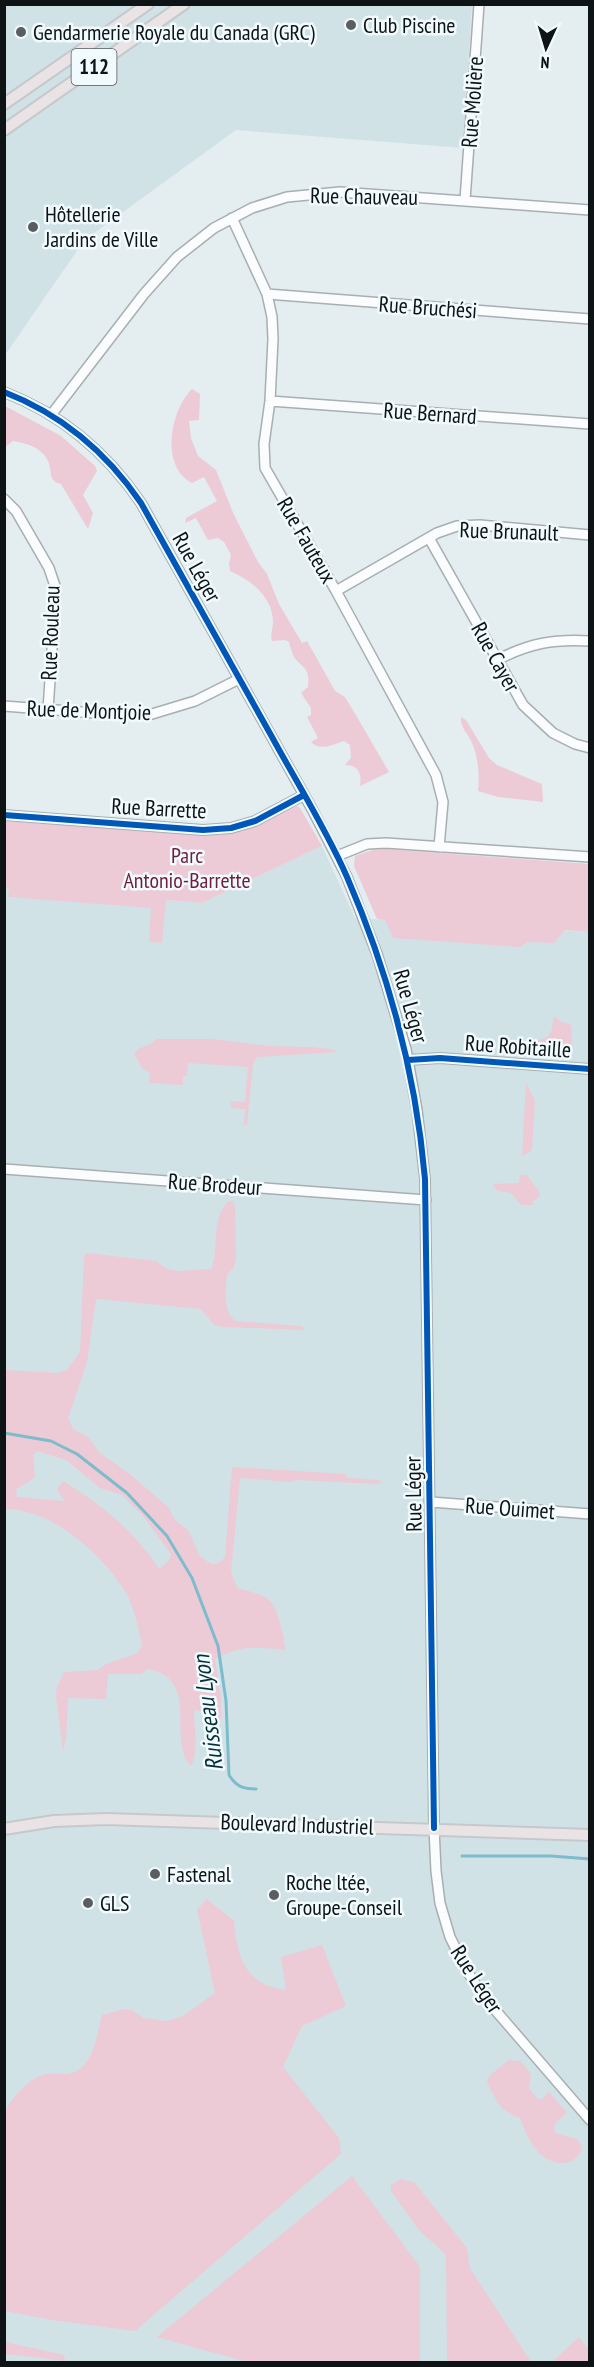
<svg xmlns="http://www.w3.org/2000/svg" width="594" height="2367" font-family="'PT Sans Narrow',sans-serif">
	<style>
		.built { fill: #d1e2e7 }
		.green { fill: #eccad6; fill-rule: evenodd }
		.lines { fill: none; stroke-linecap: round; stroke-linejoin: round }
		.stream { stroke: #7cbccc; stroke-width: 3 }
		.minor-casing { stroke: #a8afb1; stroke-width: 12 }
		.major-casing { stroke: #c5c9cb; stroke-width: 14 }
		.minor { stroke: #fbfcfd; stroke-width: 9 }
		.major { stroke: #eae3e6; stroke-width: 10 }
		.cycleway-casing { stroke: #f1fbfe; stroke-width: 10 }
		.cycleway { stroke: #0057b8; stroke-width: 6 }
		.poi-dot { fill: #595f61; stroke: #f1fbfe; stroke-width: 2 }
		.labels { text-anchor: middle; stroke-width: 5; stroke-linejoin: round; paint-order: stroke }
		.shield { fill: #f1fbfe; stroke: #52595b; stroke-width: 1.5 }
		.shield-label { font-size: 21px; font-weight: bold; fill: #0e1315 }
		.poi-label { font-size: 22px; fill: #0e1315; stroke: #f1fbfe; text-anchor: start }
		.street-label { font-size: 22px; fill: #0e1315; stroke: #f1fbfe }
		.park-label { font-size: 22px; fill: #6f1c3d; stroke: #f1fbfe }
		.water-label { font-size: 24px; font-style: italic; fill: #05303a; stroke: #f1fbfe }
	</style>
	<rect width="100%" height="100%" fill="#e4edef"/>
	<!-- built -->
	<path class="built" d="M5,5H472L463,148L236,130L90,236L79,248L5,355Z
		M322,846L355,918L589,932V2362H5L4,887L202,903Z"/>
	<!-- green -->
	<path class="green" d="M192,389L200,394L199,420L189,421L191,438L198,456L216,470L234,515L258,562L267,574L279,604L302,643L307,641L335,691L345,697L357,717L389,772L360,786C362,774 359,765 345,765L351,758L350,745L344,741C332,745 321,751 311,742L318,738L307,717L311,715V708L301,693L308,687C310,667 304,670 294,657C292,653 290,646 289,642L285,640L272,641C270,634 273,629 273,622C273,597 251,580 230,571L229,564L231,555L224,542L218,538L208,540L196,518L185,523L186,518L217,501L204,477L192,483C160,467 170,411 192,389Z
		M5,406L61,436L95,466L97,471L83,495L93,513L88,529L61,484C47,481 53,469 47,459C40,447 26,443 13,441L5,447Z
		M461,717L466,720L489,758L497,765L542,784L543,802L498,797L478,791C480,776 478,756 472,743C468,733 460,728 461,717Z
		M297,806L300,808L322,846L202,903L166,900L162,943L149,942L151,908L8,897L9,888L4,887V821L208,835L231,832L253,826Z
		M385,849L589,864V932L565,930L554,943L527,942L520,947L393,938L385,920L377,919L354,866L355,856L373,850Z
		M556,1017L560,1021L571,1025L572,1041L569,1049C558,1055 536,1056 527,1048V1044C543,1037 553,1042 553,1018Z
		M157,1039H213L269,1046L312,1047L329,1049L339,1052L257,1057L253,1064L247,1125H244L245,1109L231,1108V1101L245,1102L248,1067L188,1063L187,1076H183V1085L149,1083L150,1073L142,1068L134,1053C141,1045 149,1047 157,1039Z
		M526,1083L535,1101L532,1150L522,1156Z
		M521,1175H527L540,1193L539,1197L533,1201L532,1205H521L511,1193L498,1191L494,1186V1184L518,1183Z
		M229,1201H233L235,1207L236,1260L233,1269L227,1274C226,1289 222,1310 235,1321L301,1326L306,1330L223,1327L214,1325L201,1309L96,1299L87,1362L68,1418L73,1429L88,1437L100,1453L130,1474L169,1508L174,1519L188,1530L200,1556L211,1564H218L225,1557L232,1467L345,1474L347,1478L379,1480L382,1482L377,1484L296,1480L291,1482L240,1478L231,1572L237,1588C247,1591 261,1593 269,1600C279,1609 283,1636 286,1650C256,1647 242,1645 215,1659L221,1697V1721L207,1712L194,1710C194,1727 199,1751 191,1766C166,1739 202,1678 147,1669L142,1674H108L106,1699L68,1698L66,1739L63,1752L56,1695L57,1687L64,1672L98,1670L106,1664L138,1653L142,1644C138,1627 134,1606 125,1591C100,1552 52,1509 5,1509V1370L58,1373L67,1370L80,1352L84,1256L87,1253L156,1261L167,1269L179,1271L211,1269C220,1248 210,1217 229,1201ZM37,1451L66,1460L100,1488L122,1495L143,1516L171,1554L169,1561L159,1569C135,1532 101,1504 63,1481L57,1489L64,1501L17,1497L16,1489L29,1482L35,1476L33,1455Z
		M207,1899L234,1921C237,1957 246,1986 286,1990L281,1957L322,1945L346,2006L302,2026L283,2067L339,2138L341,2154L135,2331L51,2320L5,2311V2110C13,2097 30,2077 46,2074C62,2072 72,2079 85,2064C95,2052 98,2030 102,2015L124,2009L132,2010L144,2018L166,2021L183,2016L215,1993L197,1909Z
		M509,2060L520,2061L531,2074L529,2088L538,2099H542L549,2092L567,2112C560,2121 552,2121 555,2133L577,2139L582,2146C578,2167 556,2167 541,2155C531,2146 524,2130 520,2118C499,2110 497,2102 487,2082L490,2075Z
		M352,2176L420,2267V2362H247L157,2337Z
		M401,2179L414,2182L467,2248L470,2268L531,2362H447L446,2255L418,2229L391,2191V2185Z
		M579,2337L589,2349V2362H552Z
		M5,2342L64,2355L65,2361L5,2354Z"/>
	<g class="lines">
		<!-- stream -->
		<path class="stream" d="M4,1433L51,1441L77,1454L127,1493L167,1536L192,1578L218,1646L226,1701L229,1775C236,1786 242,1789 256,1789
			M462,1856H551L590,1859"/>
		<defs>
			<path id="minor" d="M465,200L479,4
				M232,218L267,294L272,317L273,339L270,401L264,444L265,468L336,591L436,775L443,802L439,847
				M267,294L590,319
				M4,392C61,414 107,453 141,503L312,809L347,877L377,954L406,1049L417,1110L425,1179L434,1828L436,1871L440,1903L450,1937L467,1971L484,1997L590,2120
				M270,401L590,424
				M51,415L144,294L177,257L214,228L252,208L287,197L340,192L590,210
				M4,499L16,511L49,568L56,589L48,710
				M429,538L523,705L553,733L575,744L590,748
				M336,591L437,533L457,526L480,525L590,535
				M497,660C530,643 553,639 590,641
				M4,706L120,715L152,714L195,701L239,679
				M4,815L203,830L231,828L255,821L304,795
				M337,856L367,844L386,843L590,857
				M408,1060L440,1058L590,1069
				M4,1169L426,1200
				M431,1502L590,1514"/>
			<path id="major" d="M4,104L148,4
				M4,130L184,4
				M4,1829L54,1821L106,1819L590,1835"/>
		</defs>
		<!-- minor casing -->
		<use href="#minor" class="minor-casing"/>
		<!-- major casing -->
		<use href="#major" class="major-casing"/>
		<!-- minor -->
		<use href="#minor" class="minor"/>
		<!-- major -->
		<use href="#major" class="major"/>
		<defs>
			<path id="cycleway" d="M4,392C61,414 107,453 141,503C184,581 228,659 272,737C297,783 326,829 347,877C389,974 416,1075 425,1179L434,1828
				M4,815L203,830L231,828L255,821L304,795
				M408,1060L440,1058L590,1069"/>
		</defs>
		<!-- cycleway casing -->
		<use href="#cycleway" class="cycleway-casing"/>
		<!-- cycleway -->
		<use href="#cycleway" class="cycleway"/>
	</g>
	<!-- markers -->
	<g class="poi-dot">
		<circle cx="351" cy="25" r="6"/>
		<circle cx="21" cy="32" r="6"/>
		<circle cx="33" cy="227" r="6"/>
		<circle cx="155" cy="1874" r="6"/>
		<circle cx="274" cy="1895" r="6"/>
		<circle cx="88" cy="1903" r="6"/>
	</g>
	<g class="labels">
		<!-- shield labels -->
		<rect class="shield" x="71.5" y="49" width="45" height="36" rx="4.5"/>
		<g class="shield-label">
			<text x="94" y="74">112</text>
		</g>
		<!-- poi labels -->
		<g class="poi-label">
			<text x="363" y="33">Club Piscine</text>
			<text x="33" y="40">Gendarmerie Royale du Canada (GRC)</text>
			<text x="45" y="222">Hôtellerie<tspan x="45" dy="25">Jardins de Ville</tspan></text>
			<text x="167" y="1882">Fastenal</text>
			<text x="286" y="1890">Roche ltée,<tspan x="286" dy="25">Groupe-Conseil</tspan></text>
			<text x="100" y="1911">GLS</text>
		</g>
		<!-- street labels -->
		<g class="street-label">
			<text transform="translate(472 102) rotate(-86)" y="8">Rue Molière</text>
			<text transform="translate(364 196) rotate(1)" y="8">Rue Chauveau</text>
			<text transform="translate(428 307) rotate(4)" y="8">Rue Bruchési</text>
			<text transform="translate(430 413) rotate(4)" y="8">Rue Bernard</text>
			<text transform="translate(509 531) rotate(2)" y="8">Rue Brunault</text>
			<text transform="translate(307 540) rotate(60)" y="8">Rue Fauteux</text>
			<text transform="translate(197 567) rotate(61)" y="8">Rue Léger</text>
			<text transform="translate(50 633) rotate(-88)" y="8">Rue Rouleau</text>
			<text transform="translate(496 657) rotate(61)" y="8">Rue Cayer</text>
			<text transform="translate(89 710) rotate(2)" y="8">Rue de Montjoie</text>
			<text transform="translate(159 808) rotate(3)" y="8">Rue Barrette</text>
			<text transform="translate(411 1006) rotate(74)" y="8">Rue Léger</text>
			<text transform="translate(518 1046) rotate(4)" y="8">Rue Robitaille</text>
			<text transform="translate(215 1184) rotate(4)" y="8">Rue Brodeur</text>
			<text transform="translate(413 1494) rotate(-91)" y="8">Rue Léger</text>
			<text transform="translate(510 1508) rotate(4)" y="8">Rue Ouimet</text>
			<text transform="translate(297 1824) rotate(2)" y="8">Boulevard Industriel</text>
			<text transform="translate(477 1979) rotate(57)" y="8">Rue Léger</text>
		</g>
		<!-- park labels -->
		<g class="park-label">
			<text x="187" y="863">Parc<tspan x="187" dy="25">Antonio-Barrette</tspan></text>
		</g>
		<!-- water labels -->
		<g class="water-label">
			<text transform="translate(208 1713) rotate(-97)" y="8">Ruisseau Lyon</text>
		</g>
	</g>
	<!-- border -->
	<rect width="594" height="2367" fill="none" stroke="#0e1315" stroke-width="12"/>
	<!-- north arrow -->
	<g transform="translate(546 48) rotate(184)" stroke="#f1fbfe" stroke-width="4.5" paint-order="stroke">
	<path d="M0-4.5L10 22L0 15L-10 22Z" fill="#0e1315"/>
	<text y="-9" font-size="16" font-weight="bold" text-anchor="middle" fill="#0e1315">N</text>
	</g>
</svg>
